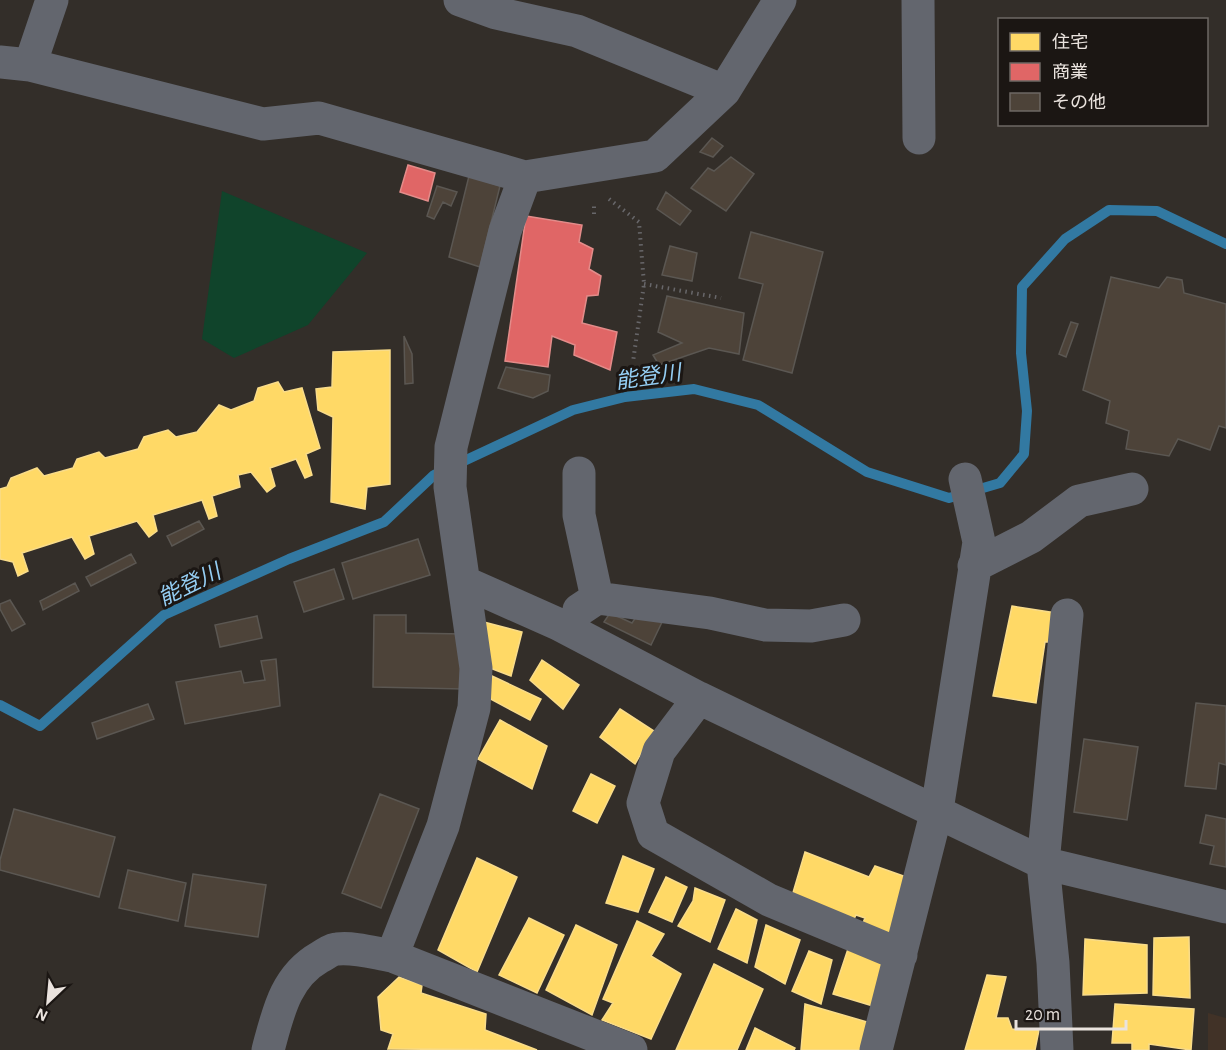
<svg xmlns="http://www.w3.org/2000/svg" width="1226" height="1050" font-family="'Alegreya Sans','Noto Sans JP',sans-serif">
	<style>
		.built { fill: #413227 }
		.green { fill: #10442b }
		.homes { fill: #ffd966; stroke: #f9dc8a; stroke-width: 1.5 }
		.shops { fill: #e06666; stroke: #e38c8a; stroke-width: 1.5 }
		.lines { fill: none; stroke-linecap: round; stroke-linejoin: round }
		.stream { stroke: #3279a2; stroke-width: 10 }
		.building { fill: #4d4339; stroke: #5b5752; stroke-width: 1.5 }
		.path { stroke: #68676a; stroke-width: 4; stroke-dasharray: 1.5 4.5; stroke-linecap: butt }
		.minor { stroke: #63666e; stroke-width: 33 }
		.labels { text-anchor: middle; stroke-width: 6; stroke-linejoin: round; paint-order: stroke }
		.water-label { font-size: 22px; font-style: italic; fill: #95cef4; stroke: #1b1613 }
	</style>
	<rect width="100%" height="100%" fill="#332e29"/>
	<!-- built -->
	<path class="built" d="M1208,1013L1226,1018V1050H1208Z"/>
	<!-- green -->
	<path class="green" d="M222,191L367,253L308,325L234,358L202,339Z"/>
	<!-- homes -->
	<path class="homes" d="M390,350V484L367,487L365,509L331,502L333,417L318,410L316,389L332,387L333,352Z
		M278,382L284,392L302,388L320,448L306,454L312,475L305,478L296,459L270,468L275,486L267,492L251,472L238,475L240,487L212,496L217,516L209,519L202,500L153,515L157,531L149,537L137,521L89,536L94,554L85,559L72,537L22,553L28,571L18,576L13,562L0,559V489L7,487L11,478L37,468L44,476L73,468L77,459L99,452L105,458L138,449L144,437L168,430L176,437L197,432L219,405L231,410L254,401L258,388Z
		M1012,606L1056,613L1053,642H1045L1036,703L993,696Z
		M480,621L522,632L511,676L482,665Z
		M542,660L579,685L563,709L530,680Z
		M492,676L541,699L530,720L483,695Z
		M620,709L654,731L635,764L600,737Z
		M500,720L547,746L532,789L478,759Z
		M591,774L615,786L597,823L573,811Z
		M805,852L869,877L875,866L912,879L896,940L862,925L865,918L856,915L853,921L792,896Z
		M623,856L654,869L638,912L606,903Z
		M477,858L517,877L477,972L438,950Z
		M666,877L687,887L672,922L649,912Z
		M695,888L725,900L710,942L678,926L693,901Z
		M736,909L757,920L747,963L718,949Z
		M529,918L564,935L537,993L499,975Z
		M637,921L664,934L651,956L681,974L651,1039L602,1020L613,1003L603,999Z
		M576,925L617,945L592,1015L546,990Z
		M766,925L800,940L785,984L755,967Z
		M1189,937L1190,998L1153,995L1154,938Z
		M1085,939L1147,945V993L1083,995Z
		M848,949L888,962L873,1006L833,994Z
		M809,951L832,960L821,1004L792,991Z
		M714,964L763,989L737,1050H676Z
		M987,975L1006,977L996,1018H1008L1012,1029L1039,1030L1035,1050H965Z
		M399,977L422,985L421,993L486,1014L485,1030L537,1050L388,1049L393,1034L381,1030L378,997Z
		M805,1004L874,1024L866,1050H801Z
		M1115,1004L1194,1009L1191,1050L1149,1044V1050H1132V1043H1112Z
		M755,1028L795,1048L794,1050H746Z"/>
	<!-- shops -->
	<path class="shops" d="M408,165L435,173L428,201L400,192Z
		M526,216L582,225L579,242L593,249L589,269L601,276L598,295L587,296L582,323L617,332L610,370L574,355L575,345L552,336L548,367L505,361Z"/>
	<g class="lines">
		<!-- stream -->
		<path class="stream" d="M0,705L40,726L164,615L289,559L384,522L434,475L573,410L625,397L694,389L758,405L867,472L949,498L1000,483L1024,454L1027,411L1021,353L1022,287L1065,239L1109,210L1157,211L1226,244"/>
	</g>
	<!-- building -->
	<path class="building" d="M712,138L723,146L713,157L700,152Z
		M731,157L754,174L726,211L691,188L708,168L714,171Z
		M469,176L500,186L480,267L449,257Z
		M437,186L457,192L451,206L443,202L434,219L427,216Z
		M666,192L691,211L680,225L657,209Z
		M751,232L823,252L792,373L743,360L763,284L739,278Z
		M670,246L697,253L692,281L662,275Z
		M1111,277L1159,288L1167,277L1182,280L1184,293L1226,304V428L1219,426L1210,450L1178,439L1169,456L1126,449L1129,431L1106,423L1110,401L1083,390Z
		M667,296L744,313L739,354L709,348L659,365L653,355L682,343L658,332Z
		M1071,322L1078,324L1066,357L1059,354Z
		M404,336L412,354L413,383L405,384Z
		M506,367L550,375L548,391L533,398L498,388Z
		M199,521L204,529L172,546L167,536Z
		M418,539L430,575L353,599L342,563Z
		M131,554L136,563L91,586L86,577Z
		M334,569L344,599L304,612L294,582Z
		M75,583L79,591L43,610L40,601Z
		M10,600L25,624L12,631L0,609V604Z
		M610,613L632,623L636,617L664,618L651,645L604,622Z
		M374,615H406V633L464,634L463,689L373,687Z
		M257,616L262,638L220,647L215,625Z
		M276,659L280,706L185,724L176,682L241,671L244,683L265,680L261,661Z
		M1196,703L1226,706V765L1219,763L1216,789L1185,786Z
		M148,704L154,719L97,739L92,723Z
		M1084,739L1138,747L1127,820L1074,812Z
		M380,794L419,809L381,908L342,893Z
		M14,809L115,837L99,897L0,870V860Z
		M1206,815L1226,819V867L1210,864L1214,846L1200,843Z
		M128,870L186,883L178,921L119,908Z
		M193,874L266,885L258,937L185,926Z"/>
	<g class="lines">
		<!-- path -->
		<path class="path" d="M609,199L639,222L644,284L633,362
			M594,214V202
			M644,284L721,298"/>
		<!-- minor -->
		<path class="minor" d="M460,0L496,13L577,31L724,91
			M918,0L919,138
			M0,62L30,65L263,124L319,118L525,177
			M30,65L52,0
			M579,473V515L597,598L579,610
			M974,566L1031,537L1079,501L1132,489
			M466,583L558,624L699,698L1043,863L1226,907
			M597,598L710,613L765,625L811,626L844,620
			M699,698L659,751L643,803L653,834L769,900L901,955
			M392,956L443,826L474,708L476,668L450,487L451,447L505,231L525,177L655,156L724,91L780,0
			M268,1050C278,1013 285,977 320,957C326,954 331,949 337,949C355,947 374,953 392,956L631,1050
			M876,1050L937,810L979,542L965,479
			M1057,1050L1053,963L1043,863L1067,615"/>
	</g>
	<g class="labels">
		<!-- water labels -->
		<g class="water-label">
			<text transform="translate(648 376) rotate(-8)" y="8">能登川</text>
			<text transform="translate(189 584) rotate(-26)" y="8">能登川</text>
		</g>
	</g>
	<!-- legend -->
	<rect x="998" y="18" width="210" height="108" fill="#1b1613" stroke="#6e6864" stroke-width="1.5"/>
	<rect x="1010" y="33" width="30" height="18" fill="#ffd966" stroke="#6e6864" stroke-width="1.5"/>
	<text x="1052" y="48" font-size="18" fill="#eae3de">住宅</text>
	<rect x="1010" y="63" width="30" height="18" fill="#e06666" stroke="#6e6864" stroke-width="1.5"/>
	<text x="1052" y="78" font-size="18" fill="#eae3de">商業</text>
	<rect x="1010" y="93" width="30" height="18" fill="#4d4339" stroke="#6e6864" stroke-width="1.5"/>
	<text x="1052" y="108" font-size="18" fill="#eae3de">その他</text>
	<!-- north arrow -->
	<g transform="translate(48 1002) rotate(206)" stroke="#1b1613" stroke-width="4.5" paint-order="stroke">
	<path d="M0-4.5L10 22L0 15L-10 22Z" fill="#eae3de"/>
	<text y="-9" font-size="16" font-weight="bold" text-anchor="middle" fill="#eae3de">N</text>
	</g>
	<!-- scale -->
	<path d="M1016 1020v9h110v-9" fill="none" stroke="#eae3de" stroke-width="3"/>
	<text x="1025" y="1020" font-size="18" fill="#eae3de" stroke="#1b1613" stroke-width="4.5" paint-order="stroke">20 m</text>
</svg>
